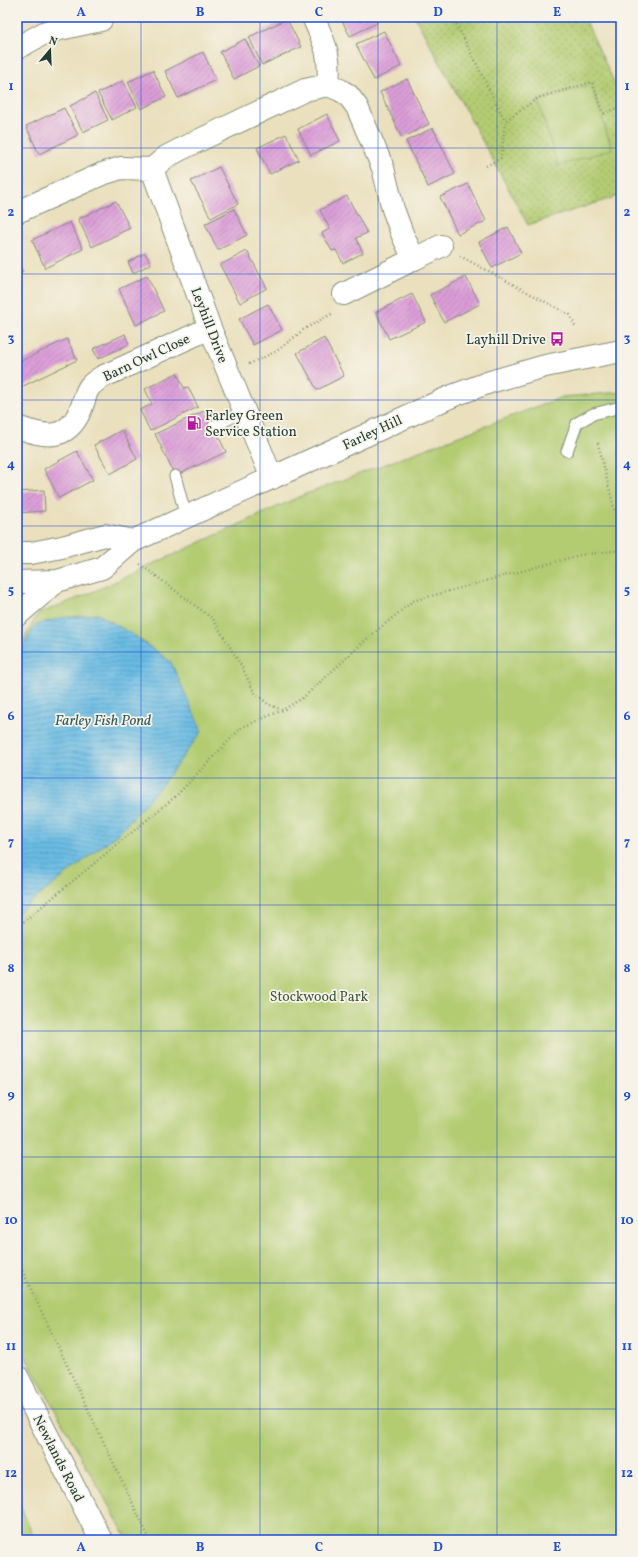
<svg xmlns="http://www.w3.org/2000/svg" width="638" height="1557" font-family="Vollkorn,serif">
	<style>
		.grass { fill: url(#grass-dots); stroke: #698453 }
		.park { fill: #b3cc72; stroke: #698453 }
		.water { fill: url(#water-rules); stroke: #447c8c }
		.building { fill: url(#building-hatch) }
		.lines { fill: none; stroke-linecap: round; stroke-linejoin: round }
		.service-casing { stroke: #848e78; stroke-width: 13 }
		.minor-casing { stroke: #848e78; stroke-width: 24 }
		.secondary-casing { stroke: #848e78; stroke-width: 24 }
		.path { stroke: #848e78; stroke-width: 2.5; stroke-dasharray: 1 3; stroke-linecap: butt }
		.service { stroke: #fff; stroke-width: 11 }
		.minor { stroke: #fff; stroke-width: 22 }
		.secondary { stroke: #fff; stroke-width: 22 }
		.grid { fill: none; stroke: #1d4ed8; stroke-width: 1; stroke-opacity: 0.55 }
		.labels { text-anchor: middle; stroke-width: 3.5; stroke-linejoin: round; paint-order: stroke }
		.street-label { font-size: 14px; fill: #1f3d34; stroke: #f7f3e8 }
		.poi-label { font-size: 14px; fill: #1f3d34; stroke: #f7f3e8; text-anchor: end }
		.park-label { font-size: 14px; fill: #3d5a40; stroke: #f7f3e8 }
		.water-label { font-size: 15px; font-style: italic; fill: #325d60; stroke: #f7f3e8 }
		.neatline { fill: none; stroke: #1d4ed8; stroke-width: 1.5 }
		.grid-label { font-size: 13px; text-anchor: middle; font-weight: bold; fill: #1d4ed8 }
	</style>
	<defs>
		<pattern id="grass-dots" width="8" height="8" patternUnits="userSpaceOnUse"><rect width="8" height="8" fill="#b3cc72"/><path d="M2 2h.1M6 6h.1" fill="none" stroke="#91a75e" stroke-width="1.8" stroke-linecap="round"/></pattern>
		<pattern id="water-rules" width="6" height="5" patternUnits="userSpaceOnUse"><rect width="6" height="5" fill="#69bce5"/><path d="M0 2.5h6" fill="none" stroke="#569aba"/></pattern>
		<pattern id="building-hatch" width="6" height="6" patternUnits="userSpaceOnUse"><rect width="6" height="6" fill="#db9ed8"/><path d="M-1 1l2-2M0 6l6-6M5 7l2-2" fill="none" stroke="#b182b0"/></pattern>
	</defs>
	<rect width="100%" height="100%" fill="#f7f3e8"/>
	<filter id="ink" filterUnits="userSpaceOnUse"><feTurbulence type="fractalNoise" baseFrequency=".025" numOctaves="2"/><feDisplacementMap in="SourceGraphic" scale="8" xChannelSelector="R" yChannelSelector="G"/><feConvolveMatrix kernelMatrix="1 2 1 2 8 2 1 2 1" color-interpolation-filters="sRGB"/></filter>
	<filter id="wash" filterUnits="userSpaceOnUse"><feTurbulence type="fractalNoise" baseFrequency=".012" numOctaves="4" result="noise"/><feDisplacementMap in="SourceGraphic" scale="16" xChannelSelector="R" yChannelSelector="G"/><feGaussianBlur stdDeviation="0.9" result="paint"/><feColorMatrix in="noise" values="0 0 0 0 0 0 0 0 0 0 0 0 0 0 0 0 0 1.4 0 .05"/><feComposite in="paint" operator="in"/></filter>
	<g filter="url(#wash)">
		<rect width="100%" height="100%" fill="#eae0bd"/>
		<!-- grass -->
		<path class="grass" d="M415,17H584L615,84L621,81V195L528,225Z"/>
		<!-- park -->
		<path class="park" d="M591,84L612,149L558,166L538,101Z
			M621,392V1540H128L17,1342V650L38,614L88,594L301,496L562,397Z
			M17,1499L35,1540H17Z"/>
		<!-- water -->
		<path class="water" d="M98,614L135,636L171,662L202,731L164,782L120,832L17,913V658L35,625L61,618Z"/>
		<g id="blocks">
			<!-- building -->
			<path class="building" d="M340,17H375L377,23L350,36Z
				M287,19L301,47L262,65L249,37Z
				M384,31L401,66L374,80L356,44Z
				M245,39L259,66L234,79L220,52Z
				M203,52L216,80L178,98L165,71Z
				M153,70L166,97L141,109L128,82Z
				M407,79L429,124L402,138L380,92Z
				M123,81L137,107L112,120L98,93Z
				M95,93L108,120L83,132L70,106Z
				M64,108L78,135L39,154L26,126Z
				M327,114L340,141L311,155L298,129Z
				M433,128L455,174L428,187L406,141Z
				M17,133L22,143L17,146Z
				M286,134L299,160L270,174L257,148Z
				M219,167L238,204L211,218L191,181Z
				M468,184L486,221L458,234L440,197Z
				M347,196L367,233L356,238L363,253L343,263L336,250L332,251L322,233L330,229L320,210Z
				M116,201L130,228L92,247L78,219Z
				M234,209L247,235L218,250L205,224Z
				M70,222L83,249L45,268L32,240Z
				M508,227L521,253L492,268L479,242Z
				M247,251L267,288L240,303L220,265Z
				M145,253L151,264L133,273L128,262Z
				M17,260L23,272L17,275Z
				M147,276L164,311L136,325L119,289Z
				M466,277L480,304L444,322L430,295Z
				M412,294L426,322L389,339L376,312Z
				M268,304L282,330L253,345L239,319Z
				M125,334L129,344L98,359L93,349Z
				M324,338L344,376L317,390L297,353Z
				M67,339L77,360L17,389V363Z
				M177,373L184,388L188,387L198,407L150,431L140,410L152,404L145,389Z
				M206,410L226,452L175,476L155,434Z
				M122,430L137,459L110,474L94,445Z
				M77,451L93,480L59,498L44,469Z
				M44,490L45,511L17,513V492Z"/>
		</g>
	</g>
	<g filter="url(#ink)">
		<use href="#blocks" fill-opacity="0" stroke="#848e78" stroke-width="1"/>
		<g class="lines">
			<defs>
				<path id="service" d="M214,426L244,411
					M567,451L577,423L593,414L621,407
					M175,476L186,517"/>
				<path id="minor" d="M313,17C325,44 331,55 328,85
					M17,48L46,32L101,20
					M152,169L210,328L272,478
					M17,212L102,174L121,168L152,169L166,157L183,148L305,90L328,85L340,90L348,95L357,107L383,168L393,209L403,236L414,259L344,294
					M414,259L441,246
					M17,427C45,437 67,442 81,409C88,391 84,388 102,377L210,328"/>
				<path id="secondary" d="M17,553H31L62,547L105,535L133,541
					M17,582L57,581L102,568L133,541L452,396L490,382L545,366L621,351
					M17,615L57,581
					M17,1376L101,1540"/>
			</defs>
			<!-- service casing -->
			<use href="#service" class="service-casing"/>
			<!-- minor casing -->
			<use href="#minor" class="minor-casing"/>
			<!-- secondary casing -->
			<use href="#secondary" class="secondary-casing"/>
			<!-- path -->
			<path class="path" d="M453,17L505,121
				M486,166L501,158L505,121L538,98L592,82L604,113L621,107
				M460,256L570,315L575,326
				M249,364L277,351L303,330L333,313
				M598,443L621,537
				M140,564L213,619L242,667L254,692L268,704L282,710
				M17,927L176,796L242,727L283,710L304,697L369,637L413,601L580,555L621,550
				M17,1260L150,1540"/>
			<!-- service -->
			<use href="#service" class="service"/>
			<!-- minor -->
			<use href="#minor" class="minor"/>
			<!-- secondary -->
			<use href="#secondary" class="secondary"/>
		</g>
	</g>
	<!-- grid -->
	<path class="grid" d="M141,17V1540M260,17V1540M378,17V1540M497,17V1540M17,148H621M17,274H621M17,400H621M17,526H621M17,652H621M17,778H621M17,905H621M17,1031H621M17,1157H621M17,1283H621M17,1409H621"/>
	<!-- icons -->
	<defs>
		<symbol id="bus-bare" viewBox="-9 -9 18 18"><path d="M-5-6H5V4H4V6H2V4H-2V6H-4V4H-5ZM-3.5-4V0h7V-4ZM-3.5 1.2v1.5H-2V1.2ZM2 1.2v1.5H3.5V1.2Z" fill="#b5179e" stroke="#f7f3e8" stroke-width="2.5" paint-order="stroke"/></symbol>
		<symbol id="fuel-bare" viewBox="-9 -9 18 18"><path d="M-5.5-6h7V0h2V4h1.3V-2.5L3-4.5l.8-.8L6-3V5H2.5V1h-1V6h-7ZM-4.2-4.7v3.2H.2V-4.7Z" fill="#b5179e" stroke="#f7f3e8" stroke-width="2.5" paint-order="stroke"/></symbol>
	</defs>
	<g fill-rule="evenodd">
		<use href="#bus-bare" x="547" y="329" width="20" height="20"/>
		<use href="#fuel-bare" x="184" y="413" width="20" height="20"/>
	</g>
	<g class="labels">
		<!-- street labels -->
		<g class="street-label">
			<text transform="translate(210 325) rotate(69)" y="5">Leyhill Drive</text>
			<text transform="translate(146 357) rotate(-25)" y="5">Barn Owl Close</text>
			<text transform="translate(372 432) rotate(-25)" y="5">Farley Hill</text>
			<text transform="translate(59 1458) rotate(63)" y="5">Newlands Road</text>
		</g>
		<!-- poi labels -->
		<g class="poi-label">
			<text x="546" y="344">Layhill Drive</text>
			<text x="205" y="420" text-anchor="start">Farley Green<tspan x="205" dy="16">Service Station</tspan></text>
		</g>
		<!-- park labels -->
		<g class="park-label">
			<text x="319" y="1001">Stockwood Park</text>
		</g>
		<!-- water labels -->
		<g class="water-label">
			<text x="103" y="725">Farley Fish Pond</text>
		</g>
	</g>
	<!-- margin -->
	<rect width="638" height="1557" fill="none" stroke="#f7f3e8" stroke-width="44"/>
	<!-- north arrow -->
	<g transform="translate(50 50) rotate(19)" stroke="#f7f3e8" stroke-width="3" paint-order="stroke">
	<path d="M0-3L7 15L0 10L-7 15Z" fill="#1f3d34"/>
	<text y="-6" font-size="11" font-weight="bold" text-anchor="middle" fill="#1f3d34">N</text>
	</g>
	<rect x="22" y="22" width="594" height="1513" class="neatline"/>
	<g class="grid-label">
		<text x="81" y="16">A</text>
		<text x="200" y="16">B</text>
		<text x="319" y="16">C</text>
		<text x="438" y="16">D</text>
		<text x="557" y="16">E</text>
		<text x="11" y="90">1</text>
		<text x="627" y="90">1</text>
		<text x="11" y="216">2</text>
		<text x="627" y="216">2</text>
		<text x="11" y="342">3</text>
		<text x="627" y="342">3</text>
		<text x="11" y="468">4</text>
		<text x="627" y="468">4</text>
		<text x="11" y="594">5</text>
		<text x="627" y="594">5</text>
		<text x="11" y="720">6</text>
		<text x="627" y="720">6</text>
		<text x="11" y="846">7</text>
		<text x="627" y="846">7</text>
		<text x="11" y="972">8</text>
		<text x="627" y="972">8</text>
		<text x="11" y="1098">9</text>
		<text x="627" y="1098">9</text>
		<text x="11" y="1224">10</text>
		<text x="627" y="1224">10</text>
		<text x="11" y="1350">11</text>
		<text x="627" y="1350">11</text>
		<text x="11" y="1477">12</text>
		<text x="627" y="1477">12</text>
		<text x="81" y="1551">A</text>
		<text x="200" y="1551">B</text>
		<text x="319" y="1551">C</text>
		<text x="438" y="1551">D</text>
		<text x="557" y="1551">E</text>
	</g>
</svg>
